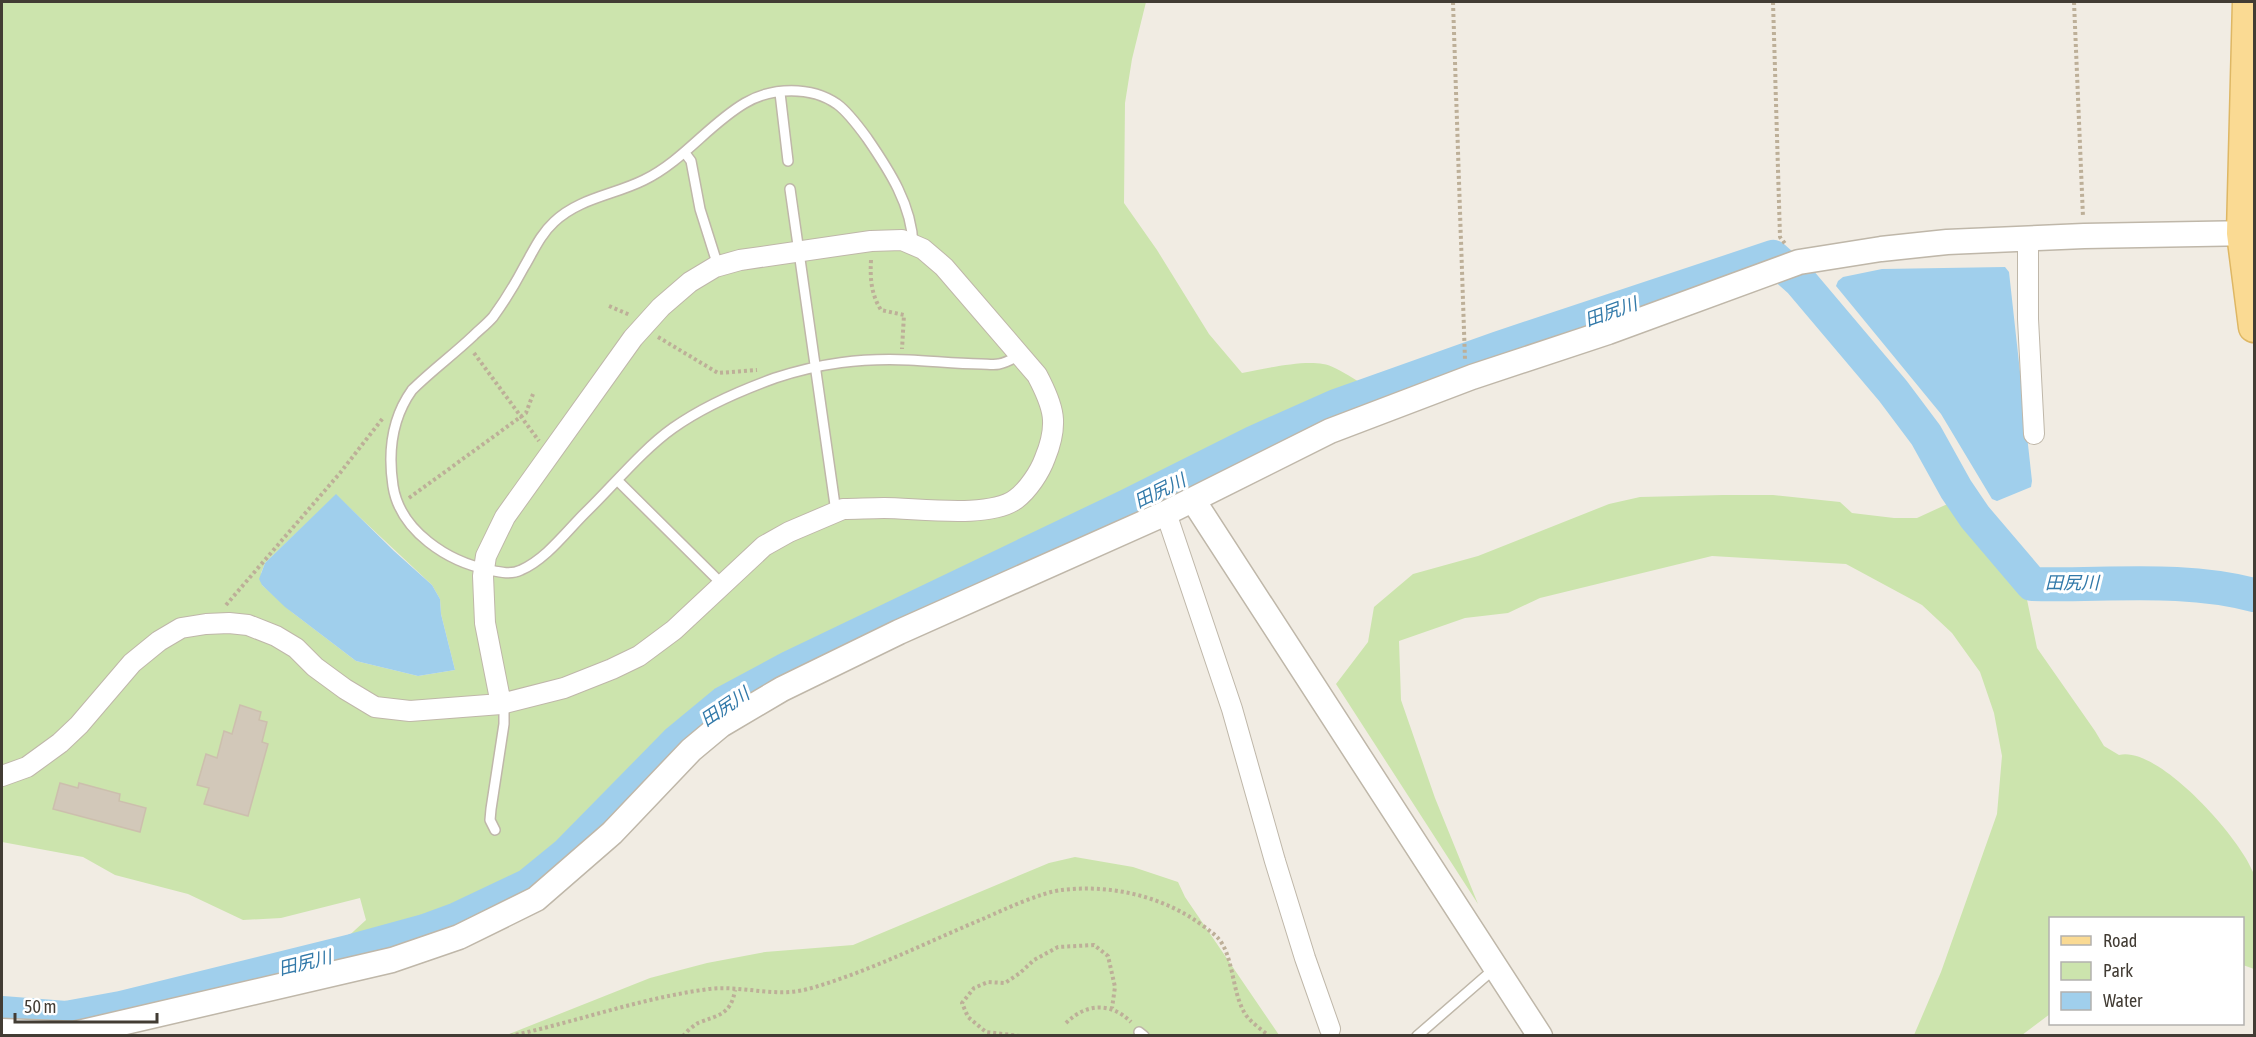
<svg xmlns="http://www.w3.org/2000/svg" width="2256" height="1037" font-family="'Asap Condensed','Noto Sans JP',sans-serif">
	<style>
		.green { fill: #cce4ad; fill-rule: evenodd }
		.water { fill: #a0cfec }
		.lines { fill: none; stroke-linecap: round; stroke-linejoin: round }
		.river { stroke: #a0cfec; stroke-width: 34 }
		.building { fill: #d2c8b9; stroke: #ccbfad; stroke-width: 1.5 }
		.service-casing { stroke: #bfb7a9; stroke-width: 12 }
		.minor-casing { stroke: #bfb7a9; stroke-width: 22 }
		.tertiary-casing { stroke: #bfb7a9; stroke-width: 27 }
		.primary-casing { stroke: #deb764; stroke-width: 33 }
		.path { stroke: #bdaf98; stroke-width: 4; stroke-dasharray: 3 3; stroke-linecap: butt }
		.service { stroke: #fff; stroke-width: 9 }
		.minor { stroke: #fff; stroke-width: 20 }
		.tertiary { stroke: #fff; stroke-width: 24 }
		.primary { stroke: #fada93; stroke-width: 30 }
		.labels { text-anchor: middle; stroke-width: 6; stroke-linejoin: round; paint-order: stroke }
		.water-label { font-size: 18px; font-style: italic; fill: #3279a9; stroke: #fff }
	</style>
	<rect width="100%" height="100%" fill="#f1ece3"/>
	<!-- green -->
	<path class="green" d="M2,2H1146L1132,59L1125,103L1124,203L1157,250L1209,334L1242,373C1264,369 1301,360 1323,364C1338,366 1367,388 1381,396L1230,460L817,660L718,713L669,755L568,861L535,885L477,918L421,940L265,982L256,964L343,941L366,920L360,898L281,918L243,920L188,894L115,875L83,857L2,842ZM336,495L432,585L440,599L441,614L455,670L418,676L356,661L293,613L262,585L261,573L265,563Z
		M1723,495H1773L1840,502L1852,513L1894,518H1917L1954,501L2025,590L2037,648L2095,731L2104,746L2119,755C2158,745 2240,838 2253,872C2256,880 2254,891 2254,899C2254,923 2255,946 2254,969L2243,965L2242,918H2050V1014L2022,1035H1914L1941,972L1997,814L2002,756L1994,713L1980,672L1952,633L1922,605L1846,564L1712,556L1540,598L1508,613L1465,618L1399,641L1401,700L1435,798L1478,904L1336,684L1368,642L1374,607L1413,574L1478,556L1609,504L1640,497Z
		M1075,857L1133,867L1178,882L1185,897L1279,1035L504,1036L650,978L707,963L765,952L853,945L1049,863Z"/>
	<!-- water -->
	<path class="water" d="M2005,267L2009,272L2032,481L2031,487L1997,501L1992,499L1941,414L1836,286L1838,281L1843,277L1882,269Z
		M336,494L394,551L432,585L440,599L441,614L455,670L418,676L356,661L285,607L262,585L259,579L265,563Z"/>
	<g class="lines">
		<!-- river -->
		<path class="river" d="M2,1013L66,1018L121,1008L352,951L425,931L455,920L529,885L567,854L678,741L724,703L791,667L1127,506L1255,442L1336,406L1499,348L1773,257L1800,281L1893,391L1926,435L1956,489L1975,517L2032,584C2105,586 2183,576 2254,595"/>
	</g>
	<!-- building -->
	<path class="building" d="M240,705L261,712L259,720L267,722L262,742L268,744L248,816L204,804L209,788L197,785L206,754L217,758L224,731L232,734Z
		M60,783L78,788L79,783L120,794L119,801L146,808L140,832L53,809Z"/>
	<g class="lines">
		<defs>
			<path id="service" d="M780,93L788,161
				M685,153L691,161L700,209L718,266
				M790,189L836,512
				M913,245C912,205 889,170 867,138C859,127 848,112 837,104C811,86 772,87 745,103C709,124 683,161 644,180C614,195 579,198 554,222C540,235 534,250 524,267C515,284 504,302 493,317C487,324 479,330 473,336C453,355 431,371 412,390C392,418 388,453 393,486C400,531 448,562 490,570C499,572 511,575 521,570C546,559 565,533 585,513C613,486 642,450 673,428C704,406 739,391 775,378C821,363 860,358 909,360C933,361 957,364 981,364C987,364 994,365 999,364C1006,363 1014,358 1020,355
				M618,481L722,584
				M495,830L490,820L491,809L504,724V703
				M1139,1032L1144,1036
				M1417,1036L1494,969"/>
			<path id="minor" d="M2028,239V319L2034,434
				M1166,513L1232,709L1275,861L1305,958L1330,1029
				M2,776L27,767L60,743L79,725L132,663L159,641L181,628L206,624L229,623L248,625L276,636L296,648L315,667L345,689L375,707L410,711L501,704L564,688L612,669L639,656L674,630L764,546L789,532L836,512L843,509C856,509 870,508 884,508C917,508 990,519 1016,499C1028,490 1040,472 1045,458C1059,424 1054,407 1037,375L944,267L923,249L902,240L871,241L740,260L715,267L690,282L661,307L633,338L505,517L486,556L483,576L485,623L501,704"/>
			<path id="tertiary" d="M1193,500L1540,1036
				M2,1031L74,1034L392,960L459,937L536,899L612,833L691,750L721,725L782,689L899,632L1166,513L1330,431L1472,377L1608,332L1799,262L1881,249L1947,242L2084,236L2254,233"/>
			<path id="primary" d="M2248,2L2242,233L2254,327"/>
		</defs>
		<!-- service casing -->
		<use href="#service" class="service-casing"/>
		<!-- minor casing -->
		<use href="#minor" class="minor-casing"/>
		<!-- tertiary casing -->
		<use href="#tertiary" class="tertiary-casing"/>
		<!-- primary casing -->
		<use href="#primary" class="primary-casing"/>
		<!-- path -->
		<path class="path" d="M1453,2L1465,360
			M1773,2L1780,237L1786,245
			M2074,2L2083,217
			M871,260C870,278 871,294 881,310L904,315L902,349
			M609,306L630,315
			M658,337L718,373L757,370
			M474,353L539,441
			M409,498L526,413L533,394
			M226,605L340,473L383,418
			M1066,1023C1086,1003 1111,1002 1131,1022
			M510,1036C576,1022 641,998 709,989C742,985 775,998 808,989C869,972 927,942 985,918C1005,909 1042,892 1062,890C1104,885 1148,893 1185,914C1191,917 1214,933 1218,938C1233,955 1232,989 1243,1010C1248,1021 1260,1028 1269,1036
			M683,1036C687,1031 693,1026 698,1023C718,1015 731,1015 735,990
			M1020,1036L986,1032L968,1017L962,1003L974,988L988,982L1005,983L1020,973L1034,960L1058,947L1094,945L1108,956L1115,987L1112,1008"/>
		<!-- service -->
		<use href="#service" class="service"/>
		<!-- minor -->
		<use href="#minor" class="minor"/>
		<!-- tertiary -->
		<use href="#tertiary" class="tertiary"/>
		<!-- primary -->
		<use href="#primary" class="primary"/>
	</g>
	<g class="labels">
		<!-- water labels -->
		<g class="water-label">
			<text transform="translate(1611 312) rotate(-19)" y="6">田尻川</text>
			<text transform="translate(1160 491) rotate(-26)" y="6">田尻川</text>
			<text x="2072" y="589">田尻川</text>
			<text transform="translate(725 707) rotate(-34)" y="6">田尻川</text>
			<text transform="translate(305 963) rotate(-14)" y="6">田尻川</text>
		</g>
	</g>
	<!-- border -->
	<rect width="2256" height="1037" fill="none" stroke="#423c34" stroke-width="6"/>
	<!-- legend -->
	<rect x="2049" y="917" width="195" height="108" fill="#ffffff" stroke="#b3b1ae" stroke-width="1.5"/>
	<rect x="2061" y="936" width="30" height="9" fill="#fada93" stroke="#b3b1ae" stroke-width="1.5"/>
	<text x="2103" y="947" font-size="18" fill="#423c34">Road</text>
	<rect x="2061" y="962" width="30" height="18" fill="#cce4ad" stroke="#b3b1ae" stroke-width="1.5"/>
	<text x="2103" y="977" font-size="18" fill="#423c34">Park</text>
	<rect x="2061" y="992" width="30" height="18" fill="#a0cfec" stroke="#b3b1ae" stroke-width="1.5"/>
	<text x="2103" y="1007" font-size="18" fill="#423c34">Water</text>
	<!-- scale -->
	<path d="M15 1013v9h142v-9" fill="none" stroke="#423c34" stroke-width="3"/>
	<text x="24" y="1013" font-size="18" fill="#423c34" stroke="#ffffff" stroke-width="4.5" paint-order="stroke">50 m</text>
</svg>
